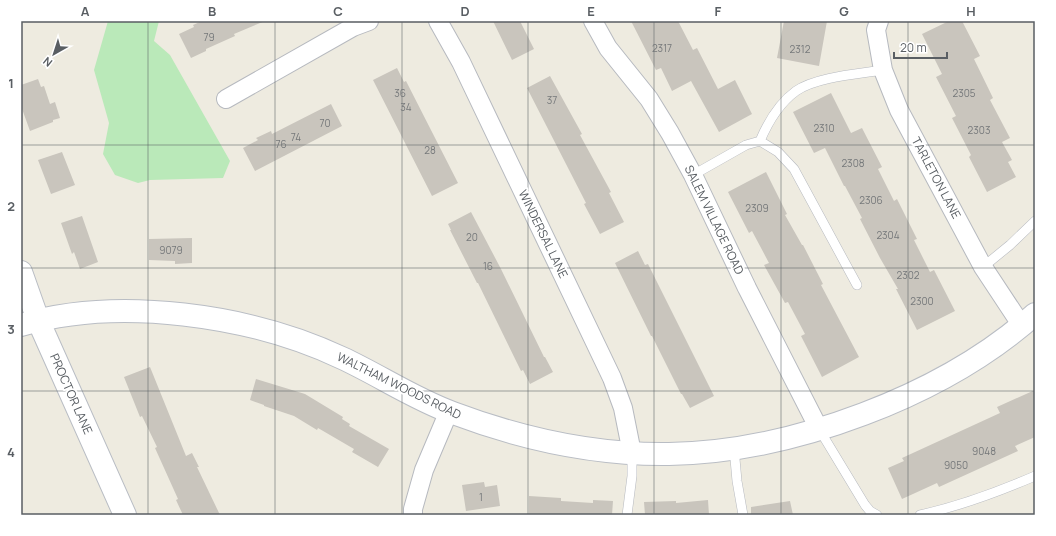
<svg xmlns="http://www.w3.org/2000/svg" width="1056" height="536" font-family="Manrope,sans-serif">
	<style>
		.green { fill: #bae9b9 }
		.building { fill: #c9c5bd }
		.lines { fill: none; stroke-linecap: round; stroke-linejoin: round }
		.lane-casing { stroke: #b6b9bf; stroke-width: 10 }
		.street-casing { stroke: #b6b9bf; stroke-width: 20 }
		.secondary-casing { stroke: #b9bdc4; stroke-width: 24 }
		.lane { stroke: #fff; stroke-width: 9 }
		.street { stroke: #fff; stroke-width: 18 }
		.secondary { stroke: #fff; stroke-width: 22 }
		.grid { fill: none; stroke: #595e63; stroke-width: 1; stroke-opacity: 0.55 }
		.labels { text-anchor: middle; stroke-width: 4; stroke-linejoin: round; paint-order: stroke }
		.number-label { font-size: 10px; fill: #75787a }
		.street-label { font-size: 12px; fill: #595e63; stroke: #fff }
		.neatline { fill: none; stroke: #595e63; stroke-width: 1.5 }
		.grid-label { font-size: 13px; text-anchor: middle; font-weight: bold; fill: #595e63 }
	</style>
	<rect width="100%" height="100%" fill="#eeebe0"/>
	<!-- green -->
	<path class="green" d="M108,21H159L154,41L170,55L230,161L223,178L150,180L138,183L115,175L103,154L109,123L94,70Z"/>
	<!-- building -->
	<path class="building" d="M202,21H265L234,34L235,36L206,49V51L191,58L179,34L194,27L193,25Z
		M493,21H520L534,49L512,60Z
		M631,21H678L693,50L697,48L718,89L735,80L752,114L719,132L691,81L672,91L661,68L656,70Z
		M784,21H827L819,66L777,58Z
		M949,21H962L980,56L974,59L993,98L990,100L1010,138L1002,142L1012,160L1008,162L1016,177L987,192L969,157L971,155L952,118L956,116L936,77L942,74L922,34Z
		M397,68L404,82L406,81L458,183L432,196L373,80Z
		M550,76L582,134L580,135L611,192L609,193L624,222L600,234L584,204L586,203L527,88Z
		M38,79L41,87L44,86L50,104L55,102L60,118L53,120V122L30,131L21,106V85Z
		M831,93L851,133L862,128L882,167L878,169L894,201L897,199L917,239L914,240L930,272L934,270L955,311L917,330L896,289H898L880,258L860,219L862,218L845,186H844L825,148L814,153L793,112Z
		M331,104L342,126L255,171L243,148L258,140L256,138L271,131L272,134Z
		M62,152L75,185L51,194L38,160Z
		M766,172L787,214L785,215L802,245H803L823,284L821,285L859,357L822,377L801,336L805,334L788,302L785,303L764,265L769,263L752,231L749,233L728,192Z
		M471,212L501,269L544,357H545L553,372L530,384L523,370L521,371L478,283H477L450,230H451L448,224Z
		M82,216L98,262L80,269L74,252L72,254L61,223Z
		M192,238V263L175,264V261L149,260V239Z
		M638,251L645,265L648,264L714,396L690,408L682,394H681L652,336H651L615,263Z
		M150,367L186,456L192,453L199,467H197L220,515H183L176,500L178,499L155,448L157,447L142,416L140,417L124,377Z
		M256,379L305,394L343,417L342,419L350,424L349,426L389,449L378,467L352,452L354,449L318,428L317,430L294,416L264,406V405L250,400Z
		M1035,390V437L1015,446L1018,451L939,487L937,483L902,499L888,468L904,461L902,458L1000,413L997,407Z
		M484,482L485,487L497,485L500,506L466,511L462,485Z
		M529,496L561,498V501L593,503V500L613,501L612,515H529Z
		M708,500L709,515H645L644,502L676,501V503Z
		M790,501L793,515H751V507Z"/>
	<g class="lines">
		<defs>
			<path id="lane" d="M760,141C768,122 778,104 796,91C816,77 858,74 883,70
				M693,175L746,145L760,141L778,152L794,169L857,285
				M983,267L1010,245L1035,221
				M819,429L865,505L870,511L877,515
				M734,448L737,481L743,515
				M627,515L632,476V453
				M920,515C960,506 998,492 1035,476"/>
			<path id="street" d="M438,21L461,62L612,378L623,408L632,453
				M593,21L608,48L649,99L670,133L693,175L747,288L819,429
				M879,21L876,30L883,70L899,110L983,267L1022,326
				M226,99L353,27L369,21
				M413,515V509L424,470L449,411"/>
			<path id="secondary" d="M21,272L38,320L125,515
				M21,325C118,296 251,315 342,358C379,375 414,399 453,413C522,439 596,455 669,454C792,452 943,396 1035,314"/>
		</defs>
		<!-- lane casing -->
		<use href="#lane" class="lane-casing"/>
		<!-- street casing -->
		<use href="#street" class="street-casing"/>
		<!-- secondary casing -->
		<use href="#secondary" class="secondary-casing"/>
		<!-- lane -->
		<use href="#lane" class="lane"/>
		<!-- street -->
		<use href="#street" class="street"/>
		<!-- secondary -->
		<use href="#secondary" class="secondary"/>
	</g>
	<!-- grid -->
	<path class="grid" d="M148,21V515M275,21V515M402,21V515M528,21V515M654,21V515M781,21V515M908,21V515M21,145H1035M21,268H1035M21,391H1035"/>
	<g class="labels">
		<!-- number labels -->
		<g class="number-label">
			<text x="209" y="41">79</text>
			<text x="662" y="52">2317</text>
			<text x="800" y="53">2312</text>
			<text x="400" y="97">36</text>
			<text x="964" y="97">2305</text>
			<text x="552" y="104">37</text>
			<text x="406" y="111">34</text>
			<text x="325" y="127">70</text>
			<text x="824" y="132">2310</text>
			<text x="979" y="134">2303</text>
			<text x="296" y="141">74</text>
			<text x="281" y="148">76</text>
			<text x="430" y="154">28</text>
			<text x="853" y="167">2308</text>
			<text x="871" y="204">2306</text>
			<text x="757" y="212">2309</text>
			<text x="888" y="239">2304</text>
			<text x="472" y="241">20</text>
			<text x="171" y="254">9079</text>
			<text x="488" y="270">16</text>
			<text x="908" y="279">2302</text>
			<text x="922" y="305">2300</text>
			<text x="984" y="455">9048</text>
			<text x="956" y="469">9050</text>
			<text x="481" y="501">1</text>
		</g>
		<!-- street labels -->
		<g class="street-label">
			<text transform="translate(936 178) rotate(62)" y="4">TARLETON LANE</text>
			<text transform="translate(714 220) rotate(64)" y="4">SALEM VILLAGE ROAD</text>
			<text transform="translate(543 234) rotate(64)" y="4">WINDERSAL LANE</text>
			<text transform="translate(399 386) rotate(26)" y="4">WALTHAM WOODS ROAD</text>
			<text transform="translate(71 394) rotate(66)" y="4">PROCTOR LANE</text>
		</g>
	</g>
	<!-- border -->
	<rect width="1056" height="536" fill="none" stroke="#ffffff" stroke-width="44"/>
	<!-- north arrow -->
	<g transform="translate(54 54) rotate(219)" stroke="#ffffff" stroke-width="3" paint-order="stroke">
	<path d="M0-3L7 15L0 10L-7 15Z" fill="#595e63"/>
	<text y="-6" font-size="11" font-weight="bold" text-anchor="middle" fill="#595e63">N</text>
	</g>
	<!-- scale -->
	<path d="M894 52v6h53v-6" fill="none" stroke="#595e63" stroke-width="2"/>
	<text x="900" y="52" font-size="12" fill="#595e63" stroke="#ffffff" stroke-width="3" paint-order="stroke">20 m</text>
	<rect x="22" y="22" width="1012" height="492" class="neatline"/>
	<g class="grid-label">
		<text x="85" y="16">A</text>
		<text x="212" y="16">B</text>
		<text x="338" y="16">C</text>
		<text x="465" y="16">D</text>
		<text x="591" y="16">E</text>
		<text x="718" y="16">F</text>
		<text x="844" y="16">G</text>
		<text x="971" y="16">H</text>
		<text x="11" y="88">1</text>
		<text x="11" y="211">2</text>
		<text x="11" y="334">3</text>
		<text x="11" y="457">4</text>
	</g>
</svg>
